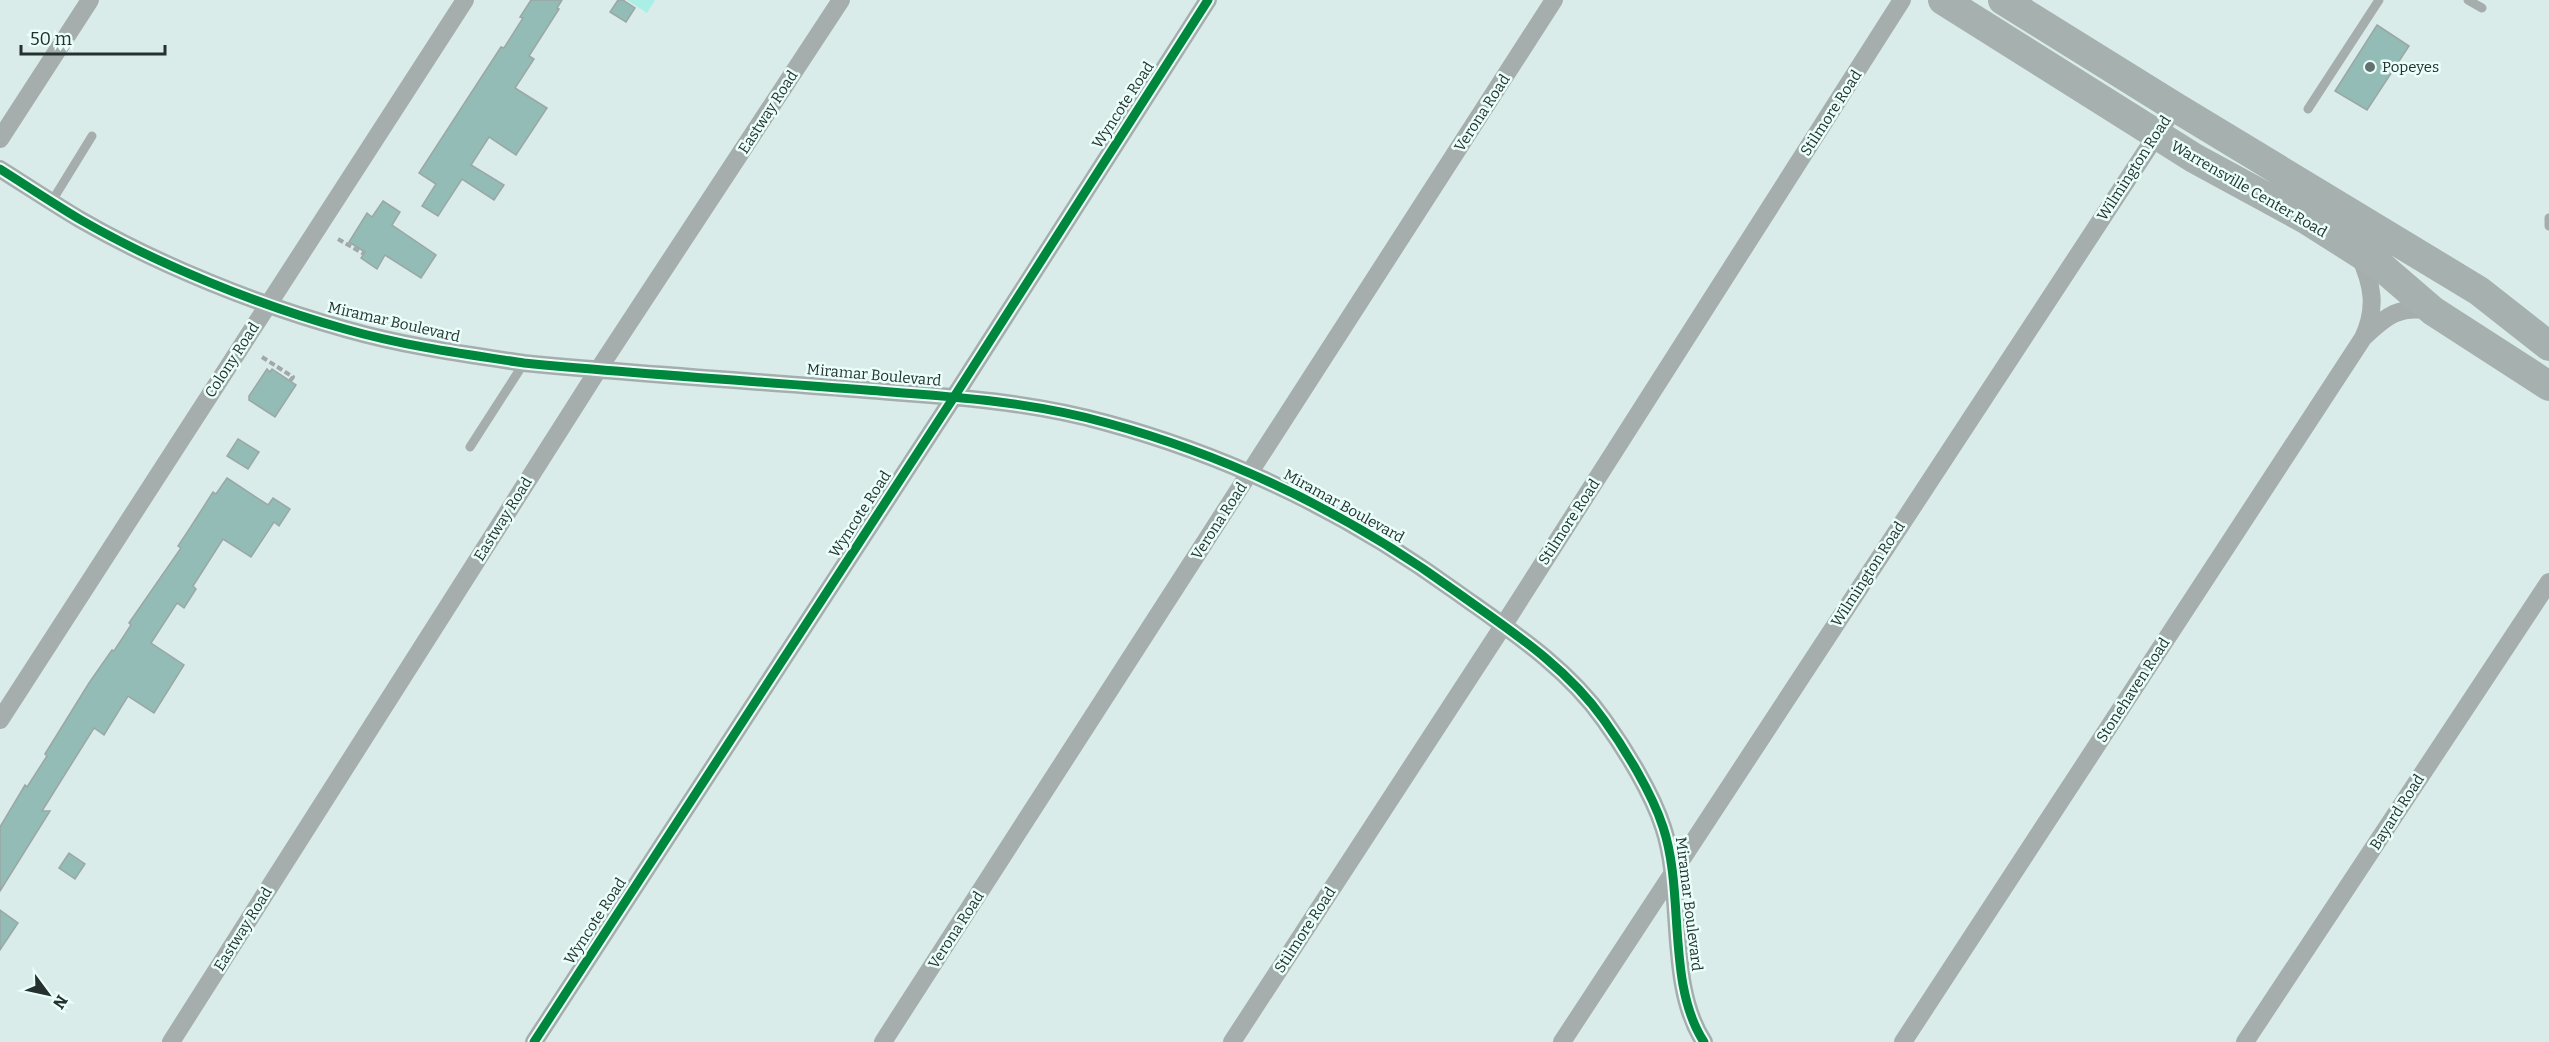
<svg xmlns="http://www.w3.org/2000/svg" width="2549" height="1042" font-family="Bitter,serif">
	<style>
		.green { fill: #aaefe5 }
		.building { fill: #93bcb7; stroke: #9aa7a5; stroke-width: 1.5 }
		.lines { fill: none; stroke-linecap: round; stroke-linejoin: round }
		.path { stroke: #a0a9a8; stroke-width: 4; stroke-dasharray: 6 3; stroke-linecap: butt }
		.service { stroke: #a6aead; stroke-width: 9 }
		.minor { stroke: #a6aead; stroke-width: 18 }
		.primary { stroke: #a5b0af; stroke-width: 30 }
		.cycleway-casing { stroke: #eafefa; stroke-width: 13 }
		.cycleway { stroke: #00873e; stroke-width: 9 }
		.poi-dot { fill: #64726f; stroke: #eafefa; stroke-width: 2 }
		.labels { text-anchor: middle; stroke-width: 5; stroke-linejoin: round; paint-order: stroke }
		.poi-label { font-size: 15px; fill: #24312e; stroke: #eafefa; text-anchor: start }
		.street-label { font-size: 15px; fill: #24312e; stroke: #eafefa }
	</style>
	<rect width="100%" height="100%" fill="#daece9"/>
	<!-- green -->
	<path class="green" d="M627,0H655L647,13Z"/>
	<!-- building -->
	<path class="building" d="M531,0H562L557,8L559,9L529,56L534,59L515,88L547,108L516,155L489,137L471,165L504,185L494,200L462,179L438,216L422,206L436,184L419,173L501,47L504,48L523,18L520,17Z
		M618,0H623L635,8L626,22L610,12Z
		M2377,25L2409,46L2367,110L2335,91Z
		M383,201L400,212L392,225L436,255L421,278L385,255L377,269L361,258L365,252L349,242L367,213L372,217Z
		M267,369L270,372L272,369L296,385L275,417L249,400V396Z
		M238,439L259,452L248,469L227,456Z
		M227,478L268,505L273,498L290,509L279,526L274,522L251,557L223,539L193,586L196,589L184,608L177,603L151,643L184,665L154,713L128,696L104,735L94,728L42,811H50L0,891V827L25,785L27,787L47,756L45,754L89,683L112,650L114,651L131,625L129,623L181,548L178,546L190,528L213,492L216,494Z
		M69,853L85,864L75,879L59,868Z
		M0,910L18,923L0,950Z"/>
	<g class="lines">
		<!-- path -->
		<path class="path" d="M338,239L364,254
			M262,357L293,377L290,381"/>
		<!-- service -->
		<path class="service" d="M2468,0L2482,8
			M2308,109L2379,0
			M52,201L92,136
			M2549,218V226
			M470,447L524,363"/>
		<!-- minor -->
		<path class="minor" d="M0,139L90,0
			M0,169C27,186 54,204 81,220C159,265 258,305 345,329C404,346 464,354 524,363C638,374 752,381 866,390C946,396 1029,401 1107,423C1232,457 1350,515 1455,591C1508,629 1566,666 1604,720C1625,749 1652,793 1663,827C1685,892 1666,984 1704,1042
			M2364,337C2387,315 2400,305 2432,311
			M0,720L465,0
			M171,1042L598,370L841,0
			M534,1042L954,397L1208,0
			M883,1042L1554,0
			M1232,1042L1503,626L1902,0
			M1562,1042L2175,107
			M1903,1042L2363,338C2377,308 2373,285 2359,255
			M2245,1042L2549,582"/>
		<!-- primary -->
		<path class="primary" d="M1943,0L2194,158L2306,219L2383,268L2433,311L2549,386
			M2003,0L2175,107L2479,291L2549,346"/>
		<defs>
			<path id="cycleway" d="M0,169C27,186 54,204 81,220C159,265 258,305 345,329C404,346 464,354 524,363C638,374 752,381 866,390C946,396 1029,401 1107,423C1232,457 1350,515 1455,591C1508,629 1566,666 1604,720C1625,749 1652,793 1663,827C1685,892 1666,984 1704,1042
				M534,1042L954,397L1208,0"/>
		</defs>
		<!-- cycleway casing -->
		<use href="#cycleway" class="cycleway-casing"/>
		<!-- cycleway -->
		<use href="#cycleway" class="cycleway"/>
	</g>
	<!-- markers -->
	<circle class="poi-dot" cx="2370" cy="67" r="6"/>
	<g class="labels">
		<!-- poi labels -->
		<g class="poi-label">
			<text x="2382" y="72">Popeyes</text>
		</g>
		<!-- street labels -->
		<g class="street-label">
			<text transform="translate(1123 105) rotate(-57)" y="5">Wyncote Road</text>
			<text transform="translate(768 112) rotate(-57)" y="5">Eastway Road</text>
			<text transform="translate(1482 113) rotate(-57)" y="5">Verona Road</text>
			<text transform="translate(1831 113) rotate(-57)" y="5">Stilmore Road</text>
			<text transform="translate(2134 168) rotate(-57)" y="5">Wilmington Road</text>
			<text transform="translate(2249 189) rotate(30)" y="5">Warrensville Center Road</text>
			<text transform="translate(394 322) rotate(13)" y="5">Miramar Boulevard</text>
			<text transform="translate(232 360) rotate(-57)" y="5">Colony Road</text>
			<text transform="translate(874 375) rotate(5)" y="5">Miramar Boulevard</text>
			<text transform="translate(1344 506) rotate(29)" y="5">Miramar Boulevard</text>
			<text transform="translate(860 514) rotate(-57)" y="5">Wyncote Road</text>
			<text transform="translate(503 519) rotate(-58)" y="5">Eastway Road</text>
			<text transform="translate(1219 521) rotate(-57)" y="5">Verona Road</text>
			<text transform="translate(1569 522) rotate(-57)" y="5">Stilmore Road</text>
			<text transform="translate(1868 574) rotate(-57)" y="5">Wilmington Road</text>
			<text transform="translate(2133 690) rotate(-57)" y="5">Stonehaven Road</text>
			<text transform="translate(2397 812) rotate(-57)" y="5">Bayard Road</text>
			<text transform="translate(1689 904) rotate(83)" y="5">Miramar Boulevard</text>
			<text transform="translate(595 921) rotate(-57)" y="5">Wyncote Road</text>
			<text transform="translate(243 929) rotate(-58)" y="5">Eastway Road</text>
			<text transform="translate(956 930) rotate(-57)" y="5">Verona Road</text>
			<text transform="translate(1305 930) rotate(-57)" y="5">Stilmore Road</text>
		</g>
	</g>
	<!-- north arrow -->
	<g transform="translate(48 994) rotate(123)" stroke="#eafefa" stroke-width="4.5" paint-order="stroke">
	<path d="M0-4.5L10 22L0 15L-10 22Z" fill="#24312e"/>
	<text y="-9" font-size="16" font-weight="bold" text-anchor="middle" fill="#24312e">N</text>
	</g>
	<!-- scale -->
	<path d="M21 45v9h144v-9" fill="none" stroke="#24312e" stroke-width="3"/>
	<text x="30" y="45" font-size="18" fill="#24312e" stroke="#eafefa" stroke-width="4.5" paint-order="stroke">50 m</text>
</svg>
